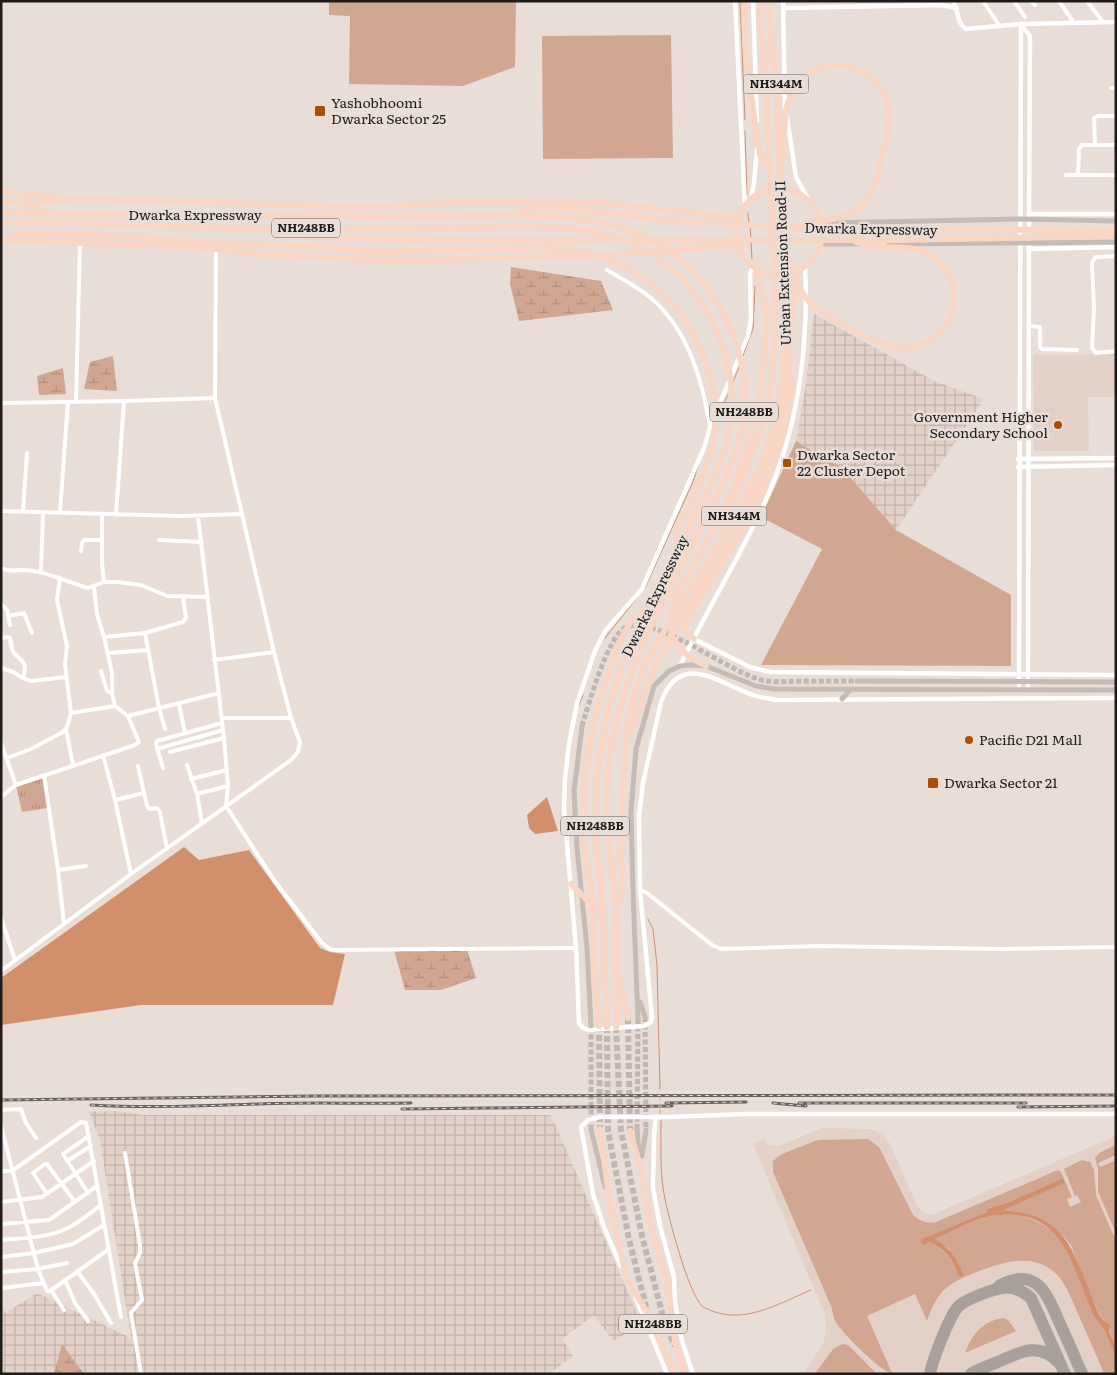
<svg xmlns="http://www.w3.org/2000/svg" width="1117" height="1375" font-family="Literata,serif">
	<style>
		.built { fill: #e3d0c6 }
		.industrial { fill: url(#industrial-grid) }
		.grass { fill: #d1a791 }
		.wetland { fill: url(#wetland-marsh) }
		.park { fill: url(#park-tufts) }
		.water { fill: #d28f6b }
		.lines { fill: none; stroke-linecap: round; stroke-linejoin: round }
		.stream { stroke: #d28f6b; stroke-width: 1 }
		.taxiway { stroke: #aaa09b; stroke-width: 12 }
		.secondary-tunnel { stroke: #c1b6b1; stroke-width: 5; stroke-dasharray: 5 2.5; stroke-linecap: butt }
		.trunk-tunnel { stroke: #c1b6b1; stroke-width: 6; stroke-dasharray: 6 3; stroke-linecap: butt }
		.minor { stroke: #fff; stroke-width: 4 }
		.tertiary { stroke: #fff; stroke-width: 4.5 }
		.secondary { stroke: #c6bbb5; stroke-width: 5 }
		.trunk { stroke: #f8d6c3; stroke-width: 6 }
		.rail-casing { stroke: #6a635f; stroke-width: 3 }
		.rail { stroke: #e9ddd7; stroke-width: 1; stroke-dasharray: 4; stroke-linecap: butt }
		.poi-dot { fill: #ae4e01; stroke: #e9ddd7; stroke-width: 2 }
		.labels { text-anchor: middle; stroke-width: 5; stroke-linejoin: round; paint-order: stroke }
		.shield { fill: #e9ddd7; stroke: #5c5552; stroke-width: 1 }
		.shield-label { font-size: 12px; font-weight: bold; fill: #1f1b19 }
		.poi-label { font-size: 14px; fill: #1f1b19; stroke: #e9ddd7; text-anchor: start }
		.street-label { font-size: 14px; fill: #1f1b19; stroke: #e9ddd7 }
	</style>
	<defs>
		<pattern id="industrial-grid" width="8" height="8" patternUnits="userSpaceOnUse" patternTransform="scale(1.25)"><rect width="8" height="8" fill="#e3d0c6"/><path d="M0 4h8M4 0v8" fill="none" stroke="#c2b2aa"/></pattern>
		<pattern id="wetland-marsh" width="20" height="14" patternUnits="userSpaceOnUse" patternTransform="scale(1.25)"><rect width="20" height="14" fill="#d1a791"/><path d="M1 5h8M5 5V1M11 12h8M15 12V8" fill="none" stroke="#b38f7c"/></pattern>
		<pattern id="park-tufts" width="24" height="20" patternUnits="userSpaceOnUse" patternTransform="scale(1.25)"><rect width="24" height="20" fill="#d1a791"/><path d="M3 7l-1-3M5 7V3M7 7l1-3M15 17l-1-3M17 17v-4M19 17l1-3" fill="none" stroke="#b38f7c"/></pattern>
	</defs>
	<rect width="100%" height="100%" fill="#e9ddd7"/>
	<!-- built -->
	<path class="built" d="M1116,354V397H1088L1089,451H1034L1033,355Z
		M822,1128L870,1129L882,1133L890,1144L917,1205L924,1213L931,1215L1116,1136V1374H803L823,1344L826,1329L825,1315L753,1144L764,1139L768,1145L779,1146Z"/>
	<!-- industrial -->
	<path class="industrial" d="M814,314L934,381L984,399L896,530L843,469L796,441L806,384Z
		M116,1111L143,1115H551L642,1325L613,1341L594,1315L562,1339L573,1356L549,1374H1V1300L5,1313L37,1293L131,1338L100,1140L89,1112Z"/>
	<!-- grass -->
	<path class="grass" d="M329,1H516L515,67L463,86L349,84L350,16L329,15Z
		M671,35L673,158L543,159L542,36Z
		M796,441L843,469L896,530L1011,595V666L761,665L822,549L761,517Z
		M868,1139L879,1147L913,1215C920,1221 926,1224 936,1222L1058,1170L1061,1172L1072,1197L1067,1199L1070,1207L1081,1202L1077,1195L1075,1196L1064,1169L1082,1160L1090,1162L1094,1170L1096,1195L1116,1241V1347L1107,1324L1098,1312L1071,1245C1053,1222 1031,1211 1002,1210L1064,1183L1063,1178L1009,1202L987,1209V1212L921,1239C943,1247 950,1256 959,1277L949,1249L934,1240C951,1232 969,1222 987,1217C1016,1208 1051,1222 1066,1248C1076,1265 1082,1286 1089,1304C1093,1313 1098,1319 1103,1327C1112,1341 1116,1358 1116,1374H1104C1096,1354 1087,1334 1078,1314C1073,1302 1068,1288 1059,1277C1039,1253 1007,1260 982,1270C949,1283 939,1287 927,1321L915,1294L867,1316L892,1373C882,1373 841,1332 836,1322C833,1318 833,1311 831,1306L773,1172V1161L782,1154L818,1140Z
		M1116,1145V1155L1098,1163L1100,1167L1116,1160V1233L1098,1192V1168L1095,1158L1099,1153Z
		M1003,1318L1008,1320L1016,1331L965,1353C972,1334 983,1321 1003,1318Z
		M842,1344L848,1345L877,1374H815L833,1349Z"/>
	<!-- wetland -->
	<path class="wetland" d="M511,267L601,281L613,310L519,321L510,284Z
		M113,356L117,391L84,389L90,362Z
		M63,368L66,394L39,395L37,376Z
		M394,950H467L476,978L441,990H405Z
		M62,1344L84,1374H54Z"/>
	<!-- park -->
	<path class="park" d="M44,775L48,808L22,812L16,785Z"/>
	<!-- water -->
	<path class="water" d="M547,797L558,831L535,834L529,828L527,815Z
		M184,847L199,860L249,850L320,948L330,952L345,954L333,1005H141L1,1025V978Z
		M1063,1178L1065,1183L1003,1210C1064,1214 1072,1247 1092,1297C1096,1308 1099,1319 1110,1325L1109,1331L1116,1347V1358C1111,1348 1108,1334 1102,1326C1099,1322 1096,1319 1093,1314C1073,1269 1065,1209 999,1215C977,1216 955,1231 935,1239C951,1250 956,1257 964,1275L959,1277C953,1261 946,1249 929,1242L923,1245L921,1239L987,1212V1209L1009,1202Z"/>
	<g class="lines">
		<!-- stream -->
		<path class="stream" d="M740,1L745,120
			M745,131L747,195
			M748,213L749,223
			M750,227L751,238
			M751,242L752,259
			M742,358L753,329L755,286
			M733,382L739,367
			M717,416L728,395
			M645,588L692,484L699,464
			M605,638L636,599
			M579,705L583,695
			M648,919L653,929L657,965L660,1089
			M660,1099V1100
			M660,1110V1113
			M661,1121C661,1142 660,1174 664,1194C668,1216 688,1292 702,1306C704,1308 710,1310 712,1311C746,1324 780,1303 811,1290"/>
		<!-- taxiway -->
		<path class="taxiway" d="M999,1286C1037,1265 1047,1294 1060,1324C1068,1341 1075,1357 1082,1374
			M930,1374C932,1361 949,1318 957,1308C962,1302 970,1299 977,1296C998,1288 1011,1281 1031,1298L1065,1374
			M971,1374C980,1368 991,1365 1000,1361C1022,1351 1040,1342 1059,1363"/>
		<!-- secondary-tunnel -->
		<path class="secondary-tunnel" d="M582,726C588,706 608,635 626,627C657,615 728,672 762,680C776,683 790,681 804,681C822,681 839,681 857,681
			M645,1017L646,1130
			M591,1027V1129
			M637,1129L638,1019"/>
		<!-- trunk-tunnel -->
		<path class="trunk-tunnel" d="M628,1018L630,1131
			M599,1026L600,1129
			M607,1027L608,1131L629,1239L647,1311
			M616,1027L621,1130L642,1236L665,1324L675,1346"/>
		<!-- minor -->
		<path class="minor" d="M983,1L999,25
			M1014,1L1025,17
			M1031,1L1035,5
			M1059,1L1074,23
			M1087,1L1103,22
			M1111,88H1116
			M1095,145L1094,118L1098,116H1116
			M1066,175H1116
			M1078,175L1079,149L1082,145H1116
			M1116,256L1096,257L1092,262L1094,309L1092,348L1096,353L1116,351
			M607,270C619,277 632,284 643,292C686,322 702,378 710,427
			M1029,326L1040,327V347L1042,349L1077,350
			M76,402L80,243
			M1,403L124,401L215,398
			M1,511L181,516L242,514
			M23,512L27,453
			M60,512L68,402
			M102,514V563L104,582
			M116,515L124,401
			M198,516L224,738L228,786L226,806L274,880L322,943L330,949L335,950L576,948
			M159,540L202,542
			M81,551L82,543L84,540H102
			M1,568C8,572 16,570 24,570C46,571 67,582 88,588L104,582H118L141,585L167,596L207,597
			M41,573L43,513
			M94,587L97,614L104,637L112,673V693L115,706
			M1,604L7,610L10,625
			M8,616L24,613L32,633
			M145,633L159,708L165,729
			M104,637L145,633L183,622L186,618L183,598
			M1,638L7,637L10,638C11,642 11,651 15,654C25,664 27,663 23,678L31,681L66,677
			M108,653L148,650
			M214,660L274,652
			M1,668L13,672L23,678
			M101,671L107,691L112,693
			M179,704L185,733
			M128,716L219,693
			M222,718H291
			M66,729L73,765
			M1,743L16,785
			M157,749L223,730
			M170,752L224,738
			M103,755L115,800L131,874
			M7,758L31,749L63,732L67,727L71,713L65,664L67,646L57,600L60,578
			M187,765L197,794L202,823
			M138,766L147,806L150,809L157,808L160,812L167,849
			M163,768L156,744L157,741L222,723
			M44,775L58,870L64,924
			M191,779L227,770
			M197,794L228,786
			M1,797L16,785L135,745L139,742L128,716L115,706L71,713
			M115,800L144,793
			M58,870L86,866
			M640,890L647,893L712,945L721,949L821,946L1001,949L1116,947
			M1,918L15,960
			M1,971L131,874L291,760L298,752L300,742L291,718L274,652L215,398L216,249
			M1,1110L21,1109L26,1123L36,1138
			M1,1126L38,1269L47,1291H50L109,1249
			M125,1153L140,1245V1253L135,1263L142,1300L131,1313L141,1374
			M67,1161L91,1146
			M1,1171H12L81,1122L86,1123L121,1317
			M88,1193L63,1154L89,1136
			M47,1194L33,1173L45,1164H47L75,1202
			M1,1202L42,1197L94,1161
			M1,1224L49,1220L97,1186
			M1,1240C23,1238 48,1238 68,1228C80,1222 90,1213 101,1205
			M1,1257L34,1253L73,1244L104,1225
			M77,1271L94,1294L111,1323
			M1,1272L38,1269L67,1263
			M65,1280L75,1303L88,1321
			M2,1288L43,1283
			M51,1290L64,1310"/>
		<!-- tertiary -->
		<path class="tertiary" d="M735,1L745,206
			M753,1L757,121
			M783,1L785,107
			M953,1C959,11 956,23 966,29L1021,24L1116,22
			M783,8L941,5L957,8
			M1021,24L1030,36L1029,231
			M787,117L796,177L809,201
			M751,200L754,183L757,149
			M1029,214H1116
			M1029,249L1116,247
			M753,266L750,274L751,319L748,336L710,427L704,448L642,589L605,631L595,651L577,703L569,744L565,779L564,809L576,948L579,1023L583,1028L588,1030L644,1026L651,1022L652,1017L640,890L639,817L643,783L661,702C681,649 719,684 753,695C760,698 769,698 776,700L1116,698
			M1018,459L1116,458
			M1018,467L1116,465
			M694,639L750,667L770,672L1116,675
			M680,666C706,611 739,559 764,504C798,431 809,347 805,267
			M1019,690L1021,24
			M1028,690L1029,241
			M656,1117L654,1136L653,1188L660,1226L674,1277L675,1302L682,1341L693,1374
			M621,1266L605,1230L593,1194L581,1127L588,1120L600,1117H670L745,1114H1116
			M636,1298L667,1374"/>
		<!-- secondary -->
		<path class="secondary" d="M827,223L1021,219L1116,221
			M820,244H860
			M889,244L1116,242
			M857,681L1116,682
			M842,699L850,690
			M582,726L574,791L577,848L587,948L591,1026
			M640,1002L645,1017
			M638,1019L633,893L631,811L636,749L654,686L669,671L680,666L690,665L706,666L756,686L774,689L1116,690
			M591,1129L605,1187
			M637,1129L639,1155
			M642,1156L646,1130"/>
		<!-- trunk -->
		<path class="trunk" d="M744,1L746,56L757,140L761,157L770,168
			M780,166C785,155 784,152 784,140C784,123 785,101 796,86C821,52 875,62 887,101C893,121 885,141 881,161C877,176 874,194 862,206C844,222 816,220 793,226
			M736 232a43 43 0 1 1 86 0a43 43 0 1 1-86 0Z
			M1,190L6,192L57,197
			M1,202H42L80,199L374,207L446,203H602L738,218
			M24,203L44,213
			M1,213C32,213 62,214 92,215C190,216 288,216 387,216C422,217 457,216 492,216C543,215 593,214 641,235C714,267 760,357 741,435C733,467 717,496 702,525C675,578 645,632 626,689C614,725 607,762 607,800C607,836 613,871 616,906C618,946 616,987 616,1027
			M515,214L537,207L565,208L675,221L815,229L1116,230
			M1,222C76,220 150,228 225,228C294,228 364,230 433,229C499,228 570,218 633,244C701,274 742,355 730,428C723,467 701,503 683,538C668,569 653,600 638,632C633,643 626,653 622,665C604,716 595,772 595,826C596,856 602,886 603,915C605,952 605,990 607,1027
			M265,228L278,236L411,240H613
			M628,240H899L1116,236
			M5,241L15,235H70L129,236L222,244L329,247L369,252L553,248C581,250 608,256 633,271C691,305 727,381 712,448C707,469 698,488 688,508C685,516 680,524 677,532C676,537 677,542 678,547
			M5,241L157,245L216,249L258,254L396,261L589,256
			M786,253C792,269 796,285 806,298C820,314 870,341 891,346C899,348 909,348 917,346C960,334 968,278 930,255C912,244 891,249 871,246C866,246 861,244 856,242
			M602,255L724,246L738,244
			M730,502C785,405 776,319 772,214C769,143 765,72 760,1
			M670,617L671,610L680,589
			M671,634C679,652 689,657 706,666
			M694,639C687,633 683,629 687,619C732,546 788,469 792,380
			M631,731C641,701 652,671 667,643C702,578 749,518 773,447C789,403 789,358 793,312C794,299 796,285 798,271
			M571,884L603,916
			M616,906L623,890L621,861L622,794L629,719L636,690L645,665L657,643L728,527L754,477L766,452L774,426L781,388L785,354L786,312L776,85L772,55L769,1
			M619,976L628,1018
			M599,1026L594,963L593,905L585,849L584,788L589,745L596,714L605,683L621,639L631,621L639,614L680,588L723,514L747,450L761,390L766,329V310L756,268
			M600,1129L610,1204L626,1276L651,1320L675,1374
			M630,1131L640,1166L651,1227L667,1279L675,1342L685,1374"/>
		<defs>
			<path id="rail" d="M1,1100L313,1096L1116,1095
				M666,1103L746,1102
				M773,1103L806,1106
				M799,1103H1026
				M91,1105C147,1108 203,1106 259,1104C309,1102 360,1104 411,1103
				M1018,1107L1116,1106
				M402,1109L672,1106"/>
		</defs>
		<!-- rail casing -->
		<use href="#rail" class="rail-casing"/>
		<!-- rail -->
		<use href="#rail" class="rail"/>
	</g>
	<!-- markers -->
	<g class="poi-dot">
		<rect x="314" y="105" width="12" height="12" rx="2.5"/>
		<circle cx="1058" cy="425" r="5"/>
		<rect x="782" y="458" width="10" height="10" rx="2.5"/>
		<circle cx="969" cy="740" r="5"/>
		<rect x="927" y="777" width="12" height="12" rx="2.5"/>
	</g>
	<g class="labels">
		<!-- shield labels -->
		<g class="shield">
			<rect x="743.5" y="74.5" width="65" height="19" rx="4"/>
			<rect x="272" y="218.5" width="68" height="19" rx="4"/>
			<rect x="710" y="402.5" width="68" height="19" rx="4"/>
			<rect x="701.5" y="506.5" width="65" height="19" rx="4"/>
			<rect x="561" y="816.5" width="68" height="19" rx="4"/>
			<rect x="619" y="1314.5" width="68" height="19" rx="4"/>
		</g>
		<g class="shield-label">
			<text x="776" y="88">NH344M</text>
			<text x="306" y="232">NH248BB</text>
			<text x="744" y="416">NH248BB</text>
			<text x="734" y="520">NH344M</text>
			<text x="595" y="830">NH248BB</text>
			<text x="653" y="1328">NH248BB</text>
		</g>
		<!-- poi labels -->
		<g class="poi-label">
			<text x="331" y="108">Yashobhoomi<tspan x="331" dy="16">Dwarka Sector 25</tspan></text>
			<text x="1048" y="422" text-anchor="end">Government Higher<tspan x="1048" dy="16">Secondary School</tspan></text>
			<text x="797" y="460">Dwarka Sector<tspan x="797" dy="16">22 Cluster Depot</tspan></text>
			<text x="979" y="745">Pacific D21 Mall</text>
			<text x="944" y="788">Dwarka Sector 21</text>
		</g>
		<!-- street labels -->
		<g class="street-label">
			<text x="195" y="220">Dwarka Expressway</text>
			<text transform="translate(871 229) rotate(1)" y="5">Dwarka Expressway</text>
			<text transform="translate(783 263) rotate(-92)" y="5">Urban Extension Road-II</text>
			<text transform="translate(655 596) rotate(-64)" y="5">Dwarka Expressway</text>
		</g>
	</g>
	<!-- border -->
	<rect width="1117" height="1375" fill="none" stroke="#1f1b19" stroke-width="5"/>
</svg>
